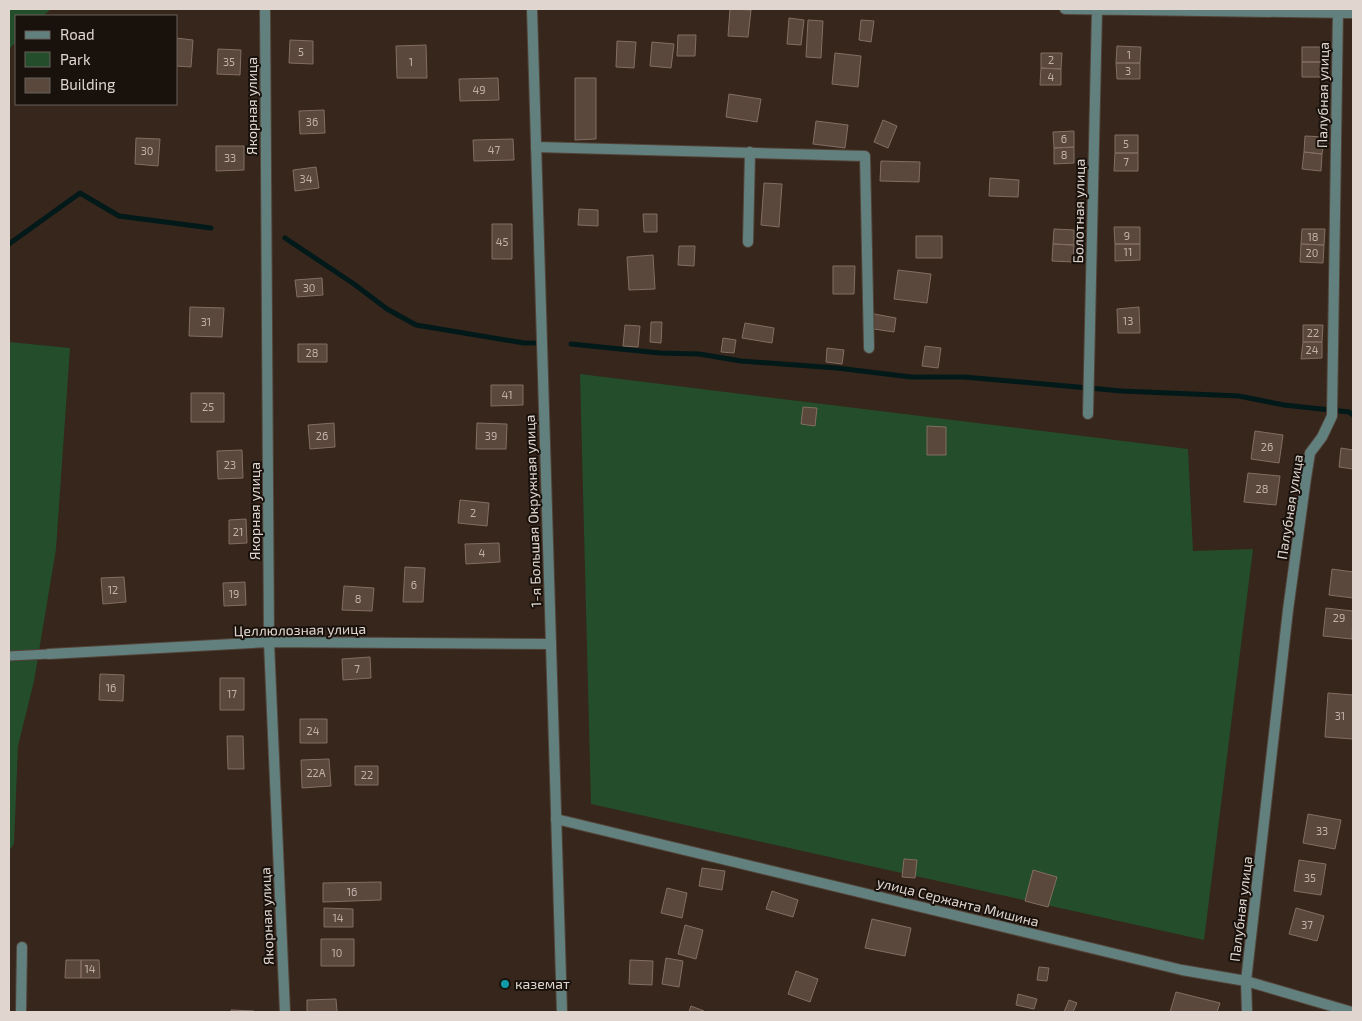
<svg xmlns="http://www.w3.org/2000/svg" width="1362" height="1021" font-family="'Exo 2',sans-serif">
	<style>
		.green { fill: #244d2b }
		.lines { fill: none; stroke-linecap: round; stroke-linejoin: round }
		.stream { stroke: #02191a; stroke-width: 5 }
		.building { fill: #5b483c; stroke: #826e62 }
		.service-casing { stroke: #524238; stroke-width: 11 }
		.minor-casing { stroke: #524238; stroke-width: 12 }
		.tertiary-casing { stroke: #524238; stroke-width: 12 }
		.service { stroke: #62807e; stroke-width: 9 }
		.minor { stroke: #62807e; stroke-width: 10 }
		.tertiary { stroke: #62807e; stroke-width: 10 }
		.culture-dot { fill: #0f9aa8; stroke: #19110c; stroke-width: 2 }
		.labels { text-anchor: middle; stroke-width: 4; stroke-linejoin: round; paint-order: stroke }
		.number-label { font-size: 11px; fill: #c0b2aa }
		.street-label { font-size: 14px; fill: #e1d6cf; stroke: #19110c }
		.poi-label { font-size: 14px; fill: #e1d6cf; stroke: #19110c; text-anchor: start }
	</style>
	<rect width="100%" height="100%" fill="#37261b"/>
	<!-- green -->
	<path class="green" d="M9,9H51L43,16H16V42L9,49Z
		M9,342L70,348L56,549L34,681L18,746L14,844L9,851Z
		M580,374L1188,449L1193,551L1253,549L1204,940L591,804Z"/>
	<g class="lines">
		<!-- stream -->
		<path class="stream" d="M285,238L354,284L387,309L416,325L524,343H534
			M9,244L80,193L119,216L211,228
			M571,344L660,353L699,354L741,361L837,368L911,377H964L1122,391L1239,396L1284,405L1349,412L1353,415"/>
	</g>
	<!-- building -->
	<path class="building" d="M730,9L751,10L748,37L728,36Z
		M789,18L804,20L801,45L787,44Z
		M808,20L823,21L821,58L806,57Z
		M861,20L874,21L871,42L859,40Z
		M678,35H696L695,56H677Z
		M176,38L193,40L191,67L176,66Z
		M290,40L313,41V64L289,63Z
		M617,41L636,42L634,68L616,67Z
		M652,42L674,44L671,68L650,66Z
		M426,45L427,78H397L396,46Z
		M1117,46L1141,47L1140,63H1116Z
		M1302,47H1323V62H1302Z
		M218,49L241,50L240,75L217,74Z
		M835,53L861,56L858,87L832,84Z
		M1041,53H1062L1061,69L1041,68Z
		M1302,62H1323V77H1302Z
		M1116,63H1140V79H1117Z
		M1041,68L1061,69V85H1040Z
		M498,78L499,100L460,101L459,79Z
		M575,78H596V139L575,140Z
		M729,94L761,99L757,122L726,117Z
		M324,110L325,133L300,134L299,111Z
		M883,120L897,126L888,148L874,142Z
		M816,121L848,125L845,148L813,144Z
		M1074,131V147L1054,148L1053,132Z
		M1115,135H1138V153H1115Z
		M1305,136L1325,137L1322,154L1304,152Z
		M136,138L160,139L158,166L135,164Z
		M513,139L514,160L474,161L473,140Z
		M216,146H244V170L216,171Z
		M1074,147V163L1054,164V148Z
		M1304,152L1322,154L1321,171L1302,169Z
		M1115,153H1138V171H1114Z
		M881,161L920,162L919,182L880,181Z
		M316,167L319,188L295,191L293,170Z
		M990,178L1019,180L1018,197L989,196Z
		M764,183L782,184L779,227L761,225Z
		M579,209L598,210V226L578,225Z
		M643,214H657V232H644Z
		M492,224H512V259H492Z
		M1114,227H1140V244H1115Z
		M1054,229L1074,230V245L1053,244Z
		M1302,229H1325L1324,245L1301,244Z
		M916,236H942V258H916Z
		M1053,244L1074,245L1073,262L1052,261Z
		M1115,244H1140V260L1115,261Z
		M1301,244L1324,245L1323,263L1300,262Z
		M679,246H695L694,266L678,265Z
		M653,255L655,289L629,290L627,257Z
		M833,266H855L854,294H833Z
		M898,270L931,274L927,303L894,299Z
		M322,278L323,295L297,297L295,280Z
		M190,307L224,308L222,337L189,336Z
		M1139,307L1140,333H1118L1117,309Z
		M869,313L896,318L894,332L867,328Z
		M651,322H662L661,343L650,342Z
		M745,323L774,328L772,343L742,338Z
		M625,325L640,326L638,347L623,346Z
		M1303,325H1323L1322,342H1303Z
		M723,338L736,340L734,353L721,352Z
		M1303,342H1322V358L1301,359Z
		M298,344H327V362H298Z
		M925,346L941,348L938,368L922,366Z
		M827,348L844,350L842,364L826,362Z
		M491,385H523V405L491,406Z
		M191,393H224V422H191Z
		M803,407L817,408L815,426L801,424Z
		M334,423L335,447L310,449L308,425Z
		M477,423L507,424L506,449H476Z
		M927,426L946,427V455H927Z
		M1255,431L1283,435L1279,463L1251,459Z
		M1341,448L1353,450V469L1339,467Z
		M242,450L243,478L218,479L217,451Z
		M1248,473L1280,476L1276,505L1244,502Z
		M460,500L489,503L487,526L458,523Z
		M246,519L247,543L229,544V520Z
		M499,543L500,562L466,564L465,544Z
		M405,567L425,568L423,602H403Z
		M1332,569L1353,572V598L1329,595Z
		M124,577L126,602L103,604L101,578Z
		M245,582L246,605L224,606L223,583Z
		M344,586L374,588L372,611L342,610Z
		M1326,608L1353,611L1352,639L1323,636Z
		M370,657L371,678L343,680L342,659Z
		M100,674L124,675L123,701L99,700Z
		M220,678H244V710H220Z
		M1328,693L1353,695V739L1325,737Z
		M300,719H327V743H300Z
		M227,736H243L244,769H228Z
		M329,759L331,786L302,788L301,760Z
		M355,766H378V785H355Z
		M1308,814L1341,820L1335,849L1303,843Z
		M904,859L917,860L915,878L902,877Z
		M1299,860L1326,864L1321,895L1294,891Z
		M702,868L725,871L722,890L699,886Z
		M1033,870L1057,877L1048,907L1025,901Z
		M381,882V900L323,902V883Z
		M667,888L687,893L682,918L661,913Z
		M772,891L798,900L793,917L766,909Z
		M324,908L353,909V927H324Z
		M1296,908L1324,916L1317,941L1289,934Z
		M872,919L911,928L905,956L865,948Z
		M685,925L703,930L696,959L678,954Z
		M321,939H354V966H321Z
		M666,958L683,961L679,987L662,984Z
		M66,960H81V978H65Z
		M81,960H99L100,978H81Z
		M630,960L653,961L652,985L629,984Z
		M1039,967L1049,968L1047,981L1037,980Z
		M796,971L818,979L810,1002L788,994Z
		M1176,992L1220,1003L1217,1012H1170Z
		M1018,994L1037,999L1034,1009L1016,1005Z
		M336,999L337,1012H307V1000Z
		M1069,1000L1077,1003L1073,1012H1064Z
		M691,1006L704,1011L703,1012H689Z
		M231,1010L254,1011V1012H231Z"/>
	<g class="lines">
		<defs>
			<path id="service" d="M9,656L49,654"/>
			<path id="minor" d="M265,9L269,642L285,1012
				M1065,9L1353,13
				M536,147L865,156L869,348
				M748,242L750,152
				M1088,414L1097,10
				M49,654L269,642L551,644
				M556,819L1182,970L1246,981L1352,1012
				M21,1012L22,947
				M1247,1012L1246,981L1288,610L1306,478L1310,453L1322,437L1332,416L1338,9"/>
			<path id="tertiary" d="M532,9L562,1012"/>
		</defs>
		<!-- service casing -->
		<use href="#service" class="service-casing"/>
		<!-- minor casing -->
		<use href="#minor" class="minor-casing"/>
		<!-- tertiary casing -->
		<use href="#tertiary" class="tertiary-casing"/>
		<!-- service -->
		<use href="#service" class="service"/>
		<!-- minor -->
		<use href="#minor" class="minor"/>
		<!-- tertiary -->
		<use href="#tertiary" class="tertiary"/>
	</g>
	<!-- markers -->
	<circle class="culture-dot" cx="505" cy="984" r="5"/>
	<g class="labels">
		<!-- number labels -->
		<g class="number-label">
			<text x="301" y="56">5</text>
			<text x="1129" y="59">1</text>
			<text x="1051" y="64">2</text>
			<text x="229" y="66">35</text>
			<text x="411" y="66">1</text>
			<text x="1128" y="75">3</text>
			<text x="1051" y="81">4</text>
			<text x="479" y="94">49</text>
			<text x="312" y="126">36</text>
			<text x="1064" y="143">6</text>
			<text x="1126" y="148">5</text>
			<text x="494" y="154">47</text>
			<text x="147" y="155">30</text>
			<text x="1064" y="159">8</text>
			<text x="230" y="162">33</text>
			<text x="1126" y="166">7</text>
			<text x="306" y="183">34</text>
			<text x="1127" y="240">9</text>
			<text x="1313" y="241">18</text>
			<text x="502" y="246">45</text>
			<text x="1128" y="256">11</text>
			<text x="1312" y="257">20</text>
			<text x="309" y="292">30</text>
			<text x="1128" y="325">13</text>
			<text x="206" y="326">31</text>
			<text x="1313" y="337">22</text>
			<text x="1312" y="354">24</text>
			<text x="312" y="357">28</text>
			<text x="507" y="399">41</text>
			<text x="208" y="411">25</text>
			<text x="322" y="440">26</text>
			<text x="491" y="440">39</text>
			<text x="1267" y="451">26</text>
			<text x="230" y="469">23</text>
			<text x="1262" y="493">28</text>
			<text x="473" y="517">2</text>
			<text x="238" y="536">21</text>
			<text x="482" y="557">4</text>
			<text x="414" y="589">6</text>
			<text x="113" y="594">12</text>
			<text x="234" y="598">19</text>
			<text x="358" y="603">8</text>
			<text x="1339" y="622">29</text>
			<text x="357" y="673">7</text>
			<text x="111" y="692">16</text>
			<text x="232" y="698">17</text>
			<text x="1340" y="720">31</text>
			<text x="313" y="735">24</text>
			<text x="316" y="777">22А</text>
			<text x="367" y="779">22</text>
			<text x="1322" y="835">33</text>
			<text x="1310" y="882">35</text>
			<text x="352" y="896">16</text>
			<text x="338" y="922">14</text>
			<text x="1307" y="929">37</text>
			<text x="337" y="957">10</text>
			<text x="90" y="973">14</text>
		</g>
		<!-- street labels -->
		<g class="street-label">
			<text transform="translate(1323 95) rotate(-89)" y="5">Палубная улица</text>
			<text transform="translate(252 106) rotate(-90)" y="5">Якорная улица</text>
			<text transform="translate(1079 211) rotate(-89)" y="5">Болотная улица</text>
			<text transform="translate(1290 507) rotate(-81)" y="5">Палубная улица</text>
			<text transform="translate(255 511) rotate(-90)" y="5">Якорная улица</text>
			<text transform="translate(533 511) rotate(-92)" y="5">1-я Большая Окружная улица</text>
			<text transform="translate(300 630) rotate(-1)" y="5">Целлюлозная улица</text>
			<text transform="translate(958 902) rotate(14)" y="5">улица Сержанта Мишина</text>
			<text transform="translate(1241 909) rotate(-83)" y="5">Палубная улица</text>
			<text transform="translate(267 916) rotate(-92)" y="5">Якорная улица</text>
		</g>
		<!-- poi labels -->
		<g class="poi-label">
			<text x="515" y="989">каземат</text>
		</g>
	</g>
	<!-- border -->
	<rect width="1362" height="1021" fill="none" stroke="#e1d6cf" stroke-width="20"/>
	<!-- legend -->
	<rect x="15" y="15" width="162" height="90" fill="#19110c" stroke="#69605a"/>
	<rect x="25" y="31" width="25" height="8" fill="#62807e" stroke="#69605a"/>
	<text x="60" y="40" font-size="15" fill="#e1d6cf">Road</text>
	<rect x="25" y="52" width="25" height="15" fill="#244d2b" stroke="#69605a"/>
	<text x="60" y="65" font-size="15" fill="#e1d6cf">Park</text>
	<rect x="25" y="78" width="25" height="15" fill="#5b483c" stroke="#69605a"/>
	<text x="60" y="90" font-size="15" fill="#e1d6cf">Building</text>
</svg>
